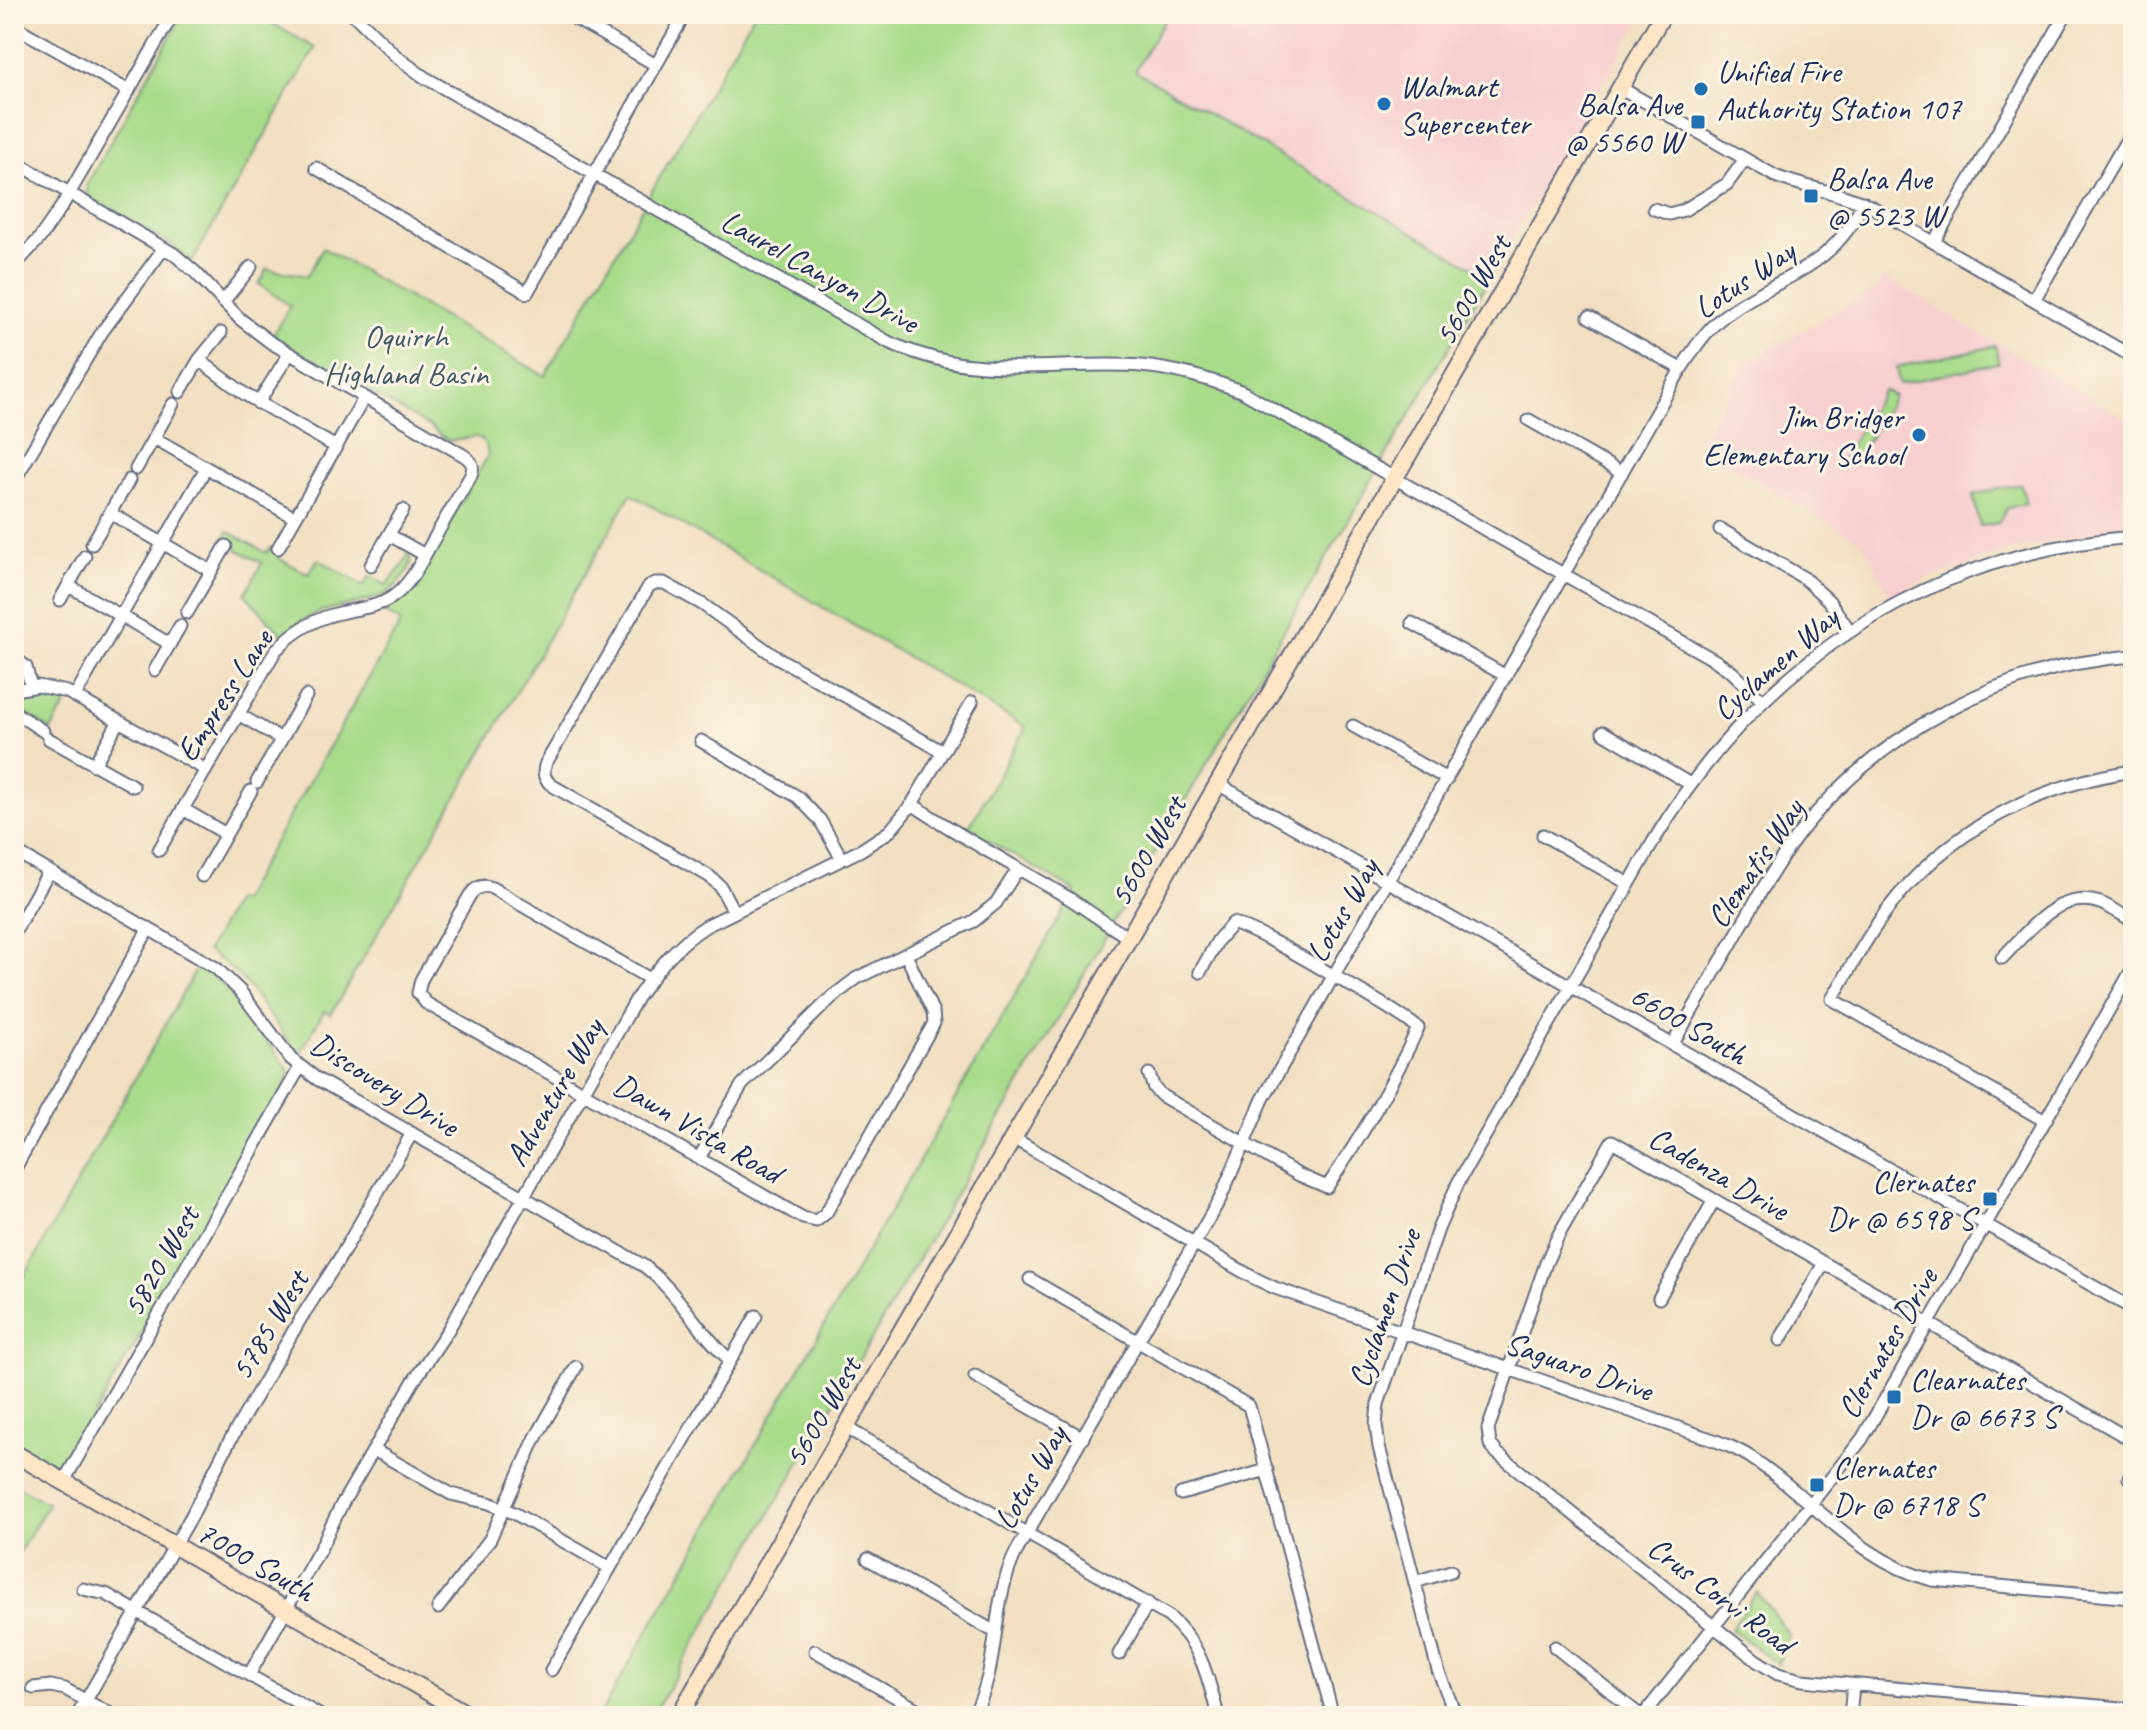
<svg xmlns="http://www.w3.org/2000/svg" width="2147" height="1730" font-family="Caveat,sans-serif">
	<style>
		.built { fill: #f7cfd0 }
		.green { fill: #a8db8a; stroke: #628574; stroke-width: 2 }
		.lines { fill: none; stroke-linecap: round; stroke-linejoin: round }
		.street-casing { stroke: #666d81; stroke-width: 15 }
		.secondary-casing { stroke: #666d81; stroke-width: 20 }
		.street { stroke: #fff; stroke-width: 11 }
		.secondary { stroke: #fde5c5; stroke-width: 16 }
		.poi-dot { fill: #1f6fb2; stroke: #fcf5e5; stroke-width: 3 }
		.labels { text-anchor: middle; stroke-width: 6; stroke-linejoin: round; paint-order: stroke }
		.poi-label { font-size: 32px; fill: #1b2f5e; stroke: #fcf5e5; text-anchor: start }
		.street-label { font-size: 32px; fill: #1b2f5e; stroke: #fcf5e5 }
		.park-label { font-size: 32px; fill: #3e5a69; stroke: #fcf5e5 }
	</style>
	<rect width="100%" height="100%" fill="#fcf5e5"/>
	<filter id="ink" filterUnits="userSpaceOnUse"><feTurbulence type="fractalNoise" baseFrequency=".0125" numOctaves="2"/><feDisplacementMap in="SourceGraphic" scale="16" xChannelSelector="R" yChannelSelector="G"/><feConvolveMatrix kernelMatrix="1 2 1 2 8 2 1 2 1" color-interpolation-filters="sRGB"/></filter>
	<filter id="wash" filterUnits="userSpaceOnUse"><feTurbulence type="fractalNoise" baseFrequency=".006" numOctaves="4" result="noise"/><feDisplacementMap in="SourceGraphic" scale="32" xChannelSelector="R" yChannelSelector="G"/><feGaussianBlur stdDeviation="1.8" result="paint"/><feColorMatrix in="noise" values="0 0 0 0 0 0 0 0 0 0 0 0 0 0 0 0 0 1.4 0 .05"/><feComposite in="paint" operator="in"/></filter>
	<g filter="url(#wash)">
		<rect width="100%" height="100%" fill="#f2dfc1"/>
		<!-- built -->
		<path class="built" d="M1168,14H1644L1490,277L1135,71Z
			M1884,277L2133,423V528L2114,529L2006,551L1931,577L1890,596L1862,542L1698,447L1746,363L1877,289Z"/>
		<!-- green -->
		<path class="green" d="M183,14H256L315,48L192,262L172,245L92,198L87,194L86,186Z
			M754,14H1168L1135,71L1490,277L652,1716H599L1075,891L968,829L1026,727L631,494L331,1014L324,1011L299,1055L245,982L227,965L207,951L235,900L240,902L401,622L380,610L399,599L413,584L488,456C485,422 461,445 448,440C442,438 437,432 432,428L272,336L290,306L258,283L263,278L266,269L307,276L323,248L545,376Z
			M1995,346L1999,363L1899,384L1896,367Z
			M1883,390L1894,396L1881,418L1874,415L1880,419L1854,465L1843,458Z
			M2021,484L2026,503L2007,508L1998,523L1980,526L1973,495Z
			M228,531L267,553L270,548L280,553L278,558L308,574L318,559L363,586L370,576L386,585L401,568L409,553L411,556C412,566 408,571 402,578C382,606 349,601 321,612C306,617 295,625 282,635L245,594L262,563L222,541Z
			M35,694L46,695L68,701L51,730L16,707L15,700L21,697Z
			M198,966C240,994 255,1029 286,1066L289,1072L288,1080L70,1456C53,1474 32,1453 14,1443V1295Z
			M14,1484L48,1504L14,1561Z
			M1757,1592L1789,1635L1778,1664L1731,1629Z"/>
	</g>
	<g filter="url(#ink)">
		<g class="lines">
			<defs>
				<path id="street" d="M353,14L397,57L424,77L890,343C917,354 944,363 973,365C1029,371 1085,362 1141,366C1176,369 1210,379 1243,392L1716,661L1732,672L1763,701
					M567,14L656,65
					M14,26L129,91
					M1621,88L1775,176C1808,189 1842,192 1874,208L2133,357
					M14,161L174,254L195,272L240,319L270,342L463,455C471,460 475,465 471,475C459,496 446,517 434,539C422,559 412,584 391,598C377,607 361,608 344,612C317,617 295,630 276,650L159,850
					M316,168L527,293L685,14
					M1654,209L1669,214L1684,210L1727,184L1745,159
					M1934,242L2066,14
					M14,266L39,239L62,206L173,14
					M2034,300L2133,129
					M223,302L251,267
					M1589,317L1681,369
					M199,360L246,395L336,447
					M180,392L199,360L221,333
					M258,403L289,354
					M1529,420L1622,473
					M154,438L295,518
					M136,469L173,404
					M14,481L102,332L164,248
					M110,513L211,571
					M1720,529L1804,578L1829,601L1850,631
					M389,535L425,555
					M92,544L129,480
					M278,548L364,398
					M371,565L403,510
					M69,586L170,644
					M60,600L85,556
					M187,613L226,546
					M1412,623L1506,676
					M14,657L26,667L31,687
					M155,670L180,626
					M14,690L38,686L67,692L206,770
					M75,696L206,468
					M14,712L43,731
					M238,714L281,739
					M1353,726L1447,779
					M1603,732L1690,784
					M49,739L133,786
					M701,741L798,797L820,820L842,859
					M94,765L119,721
					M257,782L306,696
					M1218,784L2133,1309
					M912,804C962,838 1015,866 1067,897C1088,910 1107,925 1129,938
					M183,809L226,834
					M1543,835L1629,884
					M14,851L216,968L240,991L291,1059L317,1079L644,1266C678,1292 698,1332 730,1360
					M202,876L251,791
					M734,912L720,886L709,876L553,786C544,780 542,773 546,763L649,586L655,583H664L702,604L773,655L943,752
					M14,933L49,871
					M2002,958C2028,932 2057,889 2100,903C2111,907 2122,915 2133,921
					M650,979L492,888C483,884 476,887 470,895L421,980L418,993L426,1003L803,1218L816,1221L826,1213L934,1023L933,1012L906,955
					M1672,1045C1692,1011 1711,978 1731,944C1752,907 1772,870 1798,835C1878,732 2004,665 2133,656
					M1149,1074L1154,1088L1162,1096L1299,1175L1327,1187C1361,1137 1393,1083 1418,1028C1388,1005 1354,988 1322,969C1293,952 1264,935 1233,923L1218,940L1200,972
					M2045,1121L1832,999C1850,969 1866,938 1887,910C1947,831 2036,785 2133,771
					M1013,1138L1254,1278L1275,1288L1702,1436C1719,1442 1737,1448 1753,1459C1812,1498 1860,1562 1932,1580L2133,1598
					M699,1158L742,1085L832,997L857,978L974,921L996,903L1018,869
					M14,1170L149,928
					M1030,1279L1249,1406L1333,1716
					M1659,1298L1714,1200
					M1780,1340L1824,1263
					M975,1376L1083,1438
					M845,1427L1168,1616C1201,1643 1208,1677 1218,1716
					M2133,1441L1612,1141L1558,1236L1546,1263L1488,1429L1490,1444L1497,1453L1757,1661L1778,1674L1802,1680L2133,1709
					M374,1450L451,1494L489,1503L514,1513L610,1568
					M2129,1478L2133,1471
					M64,1481L300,1067
					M1181,1494L1267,1470
					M868,1559L995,1632
					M1415,1582L1451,1571
					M83,1589L106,1594L321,1716
					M438,1608L490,1539L535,1439L576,1367
					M1555,1647L1641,1716
					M815,1651L929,1716
					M1119,1654L1148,1603
					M551,1670L756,1316
					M249,1675L320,1549L342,1504L413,1382L448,1330L637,998C657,969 676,945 706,926L861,850L890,831L912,804L972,702
					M33,1688L51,1686L65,1689L114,1716
					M77,1716L191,1517L229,1442L301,1318L338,1261L412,1133
					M973,1716C1002,1663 989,1607 1016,1552L1220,1199L1263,1099L1681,369C1692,352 1703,334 1719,320C1771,277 1833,273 1863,202
					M1456,1716L1438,1670L1379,1447L1376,1425L1378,1404L1438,1229L1458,1183L1656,837C1763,661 1926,553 2133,537
					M1643,1716L1862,1439L2133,968
					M1850,1716L1853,1685"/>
				<path id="secondary" d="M14,1453L470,1716
					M679,1716L1663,14"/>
			</defs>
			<!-- street casing -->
			<use href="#street" class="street-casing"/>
			<!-- secondary casing -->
			<use href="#secondary" class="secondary-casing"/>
			<!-- street -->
			<use href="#street" class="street"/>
			<!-- secondary -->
			<use href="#secondary" class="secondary"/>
		</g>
	</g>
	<!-- markers -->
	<g class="poi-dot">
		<circle cx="1701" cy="89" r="8"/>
		<circle cx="1384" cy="104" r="8"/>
		<rect x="1690" y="114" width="16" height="16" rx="4"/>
		<rect x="1803" y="188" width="16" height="16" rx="4"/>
		<circle cx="1919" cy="435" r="8"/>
		<rect x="1982" y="1191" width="16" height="16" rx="4"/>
		<rect x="1886" y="1389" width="16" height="16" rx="4"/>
		<rect x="1809" y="1477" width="16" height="16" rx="4"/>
	</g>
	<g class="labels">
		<!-- poi labels -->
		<g class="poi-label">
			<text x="1717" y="82">Unified Fire<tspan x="1717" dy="37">Authority Station 107</tspan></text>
			<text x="1400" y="97">Walmart<tspan x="1400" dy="37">Supercenter</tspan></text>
			<text x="1682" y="115" text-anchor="end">Balsa Ave<tspan x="1682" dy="37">@ 5560 W</tspan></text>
			<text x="1827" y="189">Balsa Ave<tspan x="1827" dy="37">@ 5523 W</tspan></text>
			<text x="1903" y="428" text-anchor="end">Jim Bridger<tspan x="1903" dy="37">Elementary School</tspan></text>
			<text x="1974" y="1192" text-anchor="end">Clernates<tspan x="1974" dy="37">Dr @ 6598 S</tspan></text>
			<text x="1910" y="1390">Clearnates<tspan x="1910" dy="37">Dr @ 6673 S</tspan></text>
			<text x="1833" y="1478">Clernates<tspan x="1833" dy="37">Dr @ 6718 S</tspan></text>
		</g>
		<!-- street labels -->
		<g class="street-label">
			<text transform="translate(820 271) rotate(29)" y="11">Laurel Canyon Drive</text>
			<text transform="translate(1744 279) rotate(-34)" y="11">Lotus Way</text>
			<text transform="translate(1472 290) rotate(-60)" y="11">5600 West</text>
			<text transform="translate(1775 663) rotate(-41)" y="11">Cyclamen Way</text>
			<text transform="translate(224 695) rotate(-57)" y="11">Empress Lane</text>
			<text transform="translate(1147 851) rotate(-60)" y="11">5600 West</text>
			<text transform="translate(1755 863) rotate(-56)" y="11">Clematis Way</text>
			<text transform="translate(1342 910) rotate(-60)" y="11">Lotus Way</text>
			<text transform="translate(1689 1024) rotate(30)" y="11">6600 South</text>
			<text transform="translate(385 1084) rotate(32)" y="11">Discovery Drive</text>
			<text transform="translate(554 1092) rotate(-60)" y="11">Adventure Way</text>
			<text transform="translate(698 1128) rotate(30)" y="11">Dawn Vista Road</text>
			<text transform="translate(1719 1173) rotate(30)" y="11">Cadenza Drive</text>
			<text transform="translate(160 1261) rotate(-60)" y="11">5820 West</text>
			<text transform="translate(1384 1308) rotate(-71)" y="11">Cyclamen Drive</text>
			<text transform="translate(269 1325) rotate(-59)" y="11">5785 West</text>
			<text transform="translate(1887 1343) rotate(-60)" y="11">Clernates Drive</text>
			<text transform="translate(1579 1366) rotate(19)" y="11">Saguaro Drive</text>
			<text transform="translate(822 1412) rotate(-60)" y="11">5600 West</text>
			<text transform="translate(1030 1477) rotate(-60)" y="11">Lotus Way</text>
			<text transform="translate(256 1561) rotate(30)" y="11">7000 South</text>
			<text transform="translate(1721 1595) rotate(37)" y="11">Crus Corvi Road</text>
		</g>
		<!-- park labels -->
		<g class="park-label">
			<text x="406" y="347">Oquirrh<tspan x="406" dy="37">Highland Basin</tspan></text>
		</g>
	</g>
	<!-- margin -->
	<rect width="2147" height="1730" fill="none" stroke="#fcf5e5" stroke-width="48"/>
</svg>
